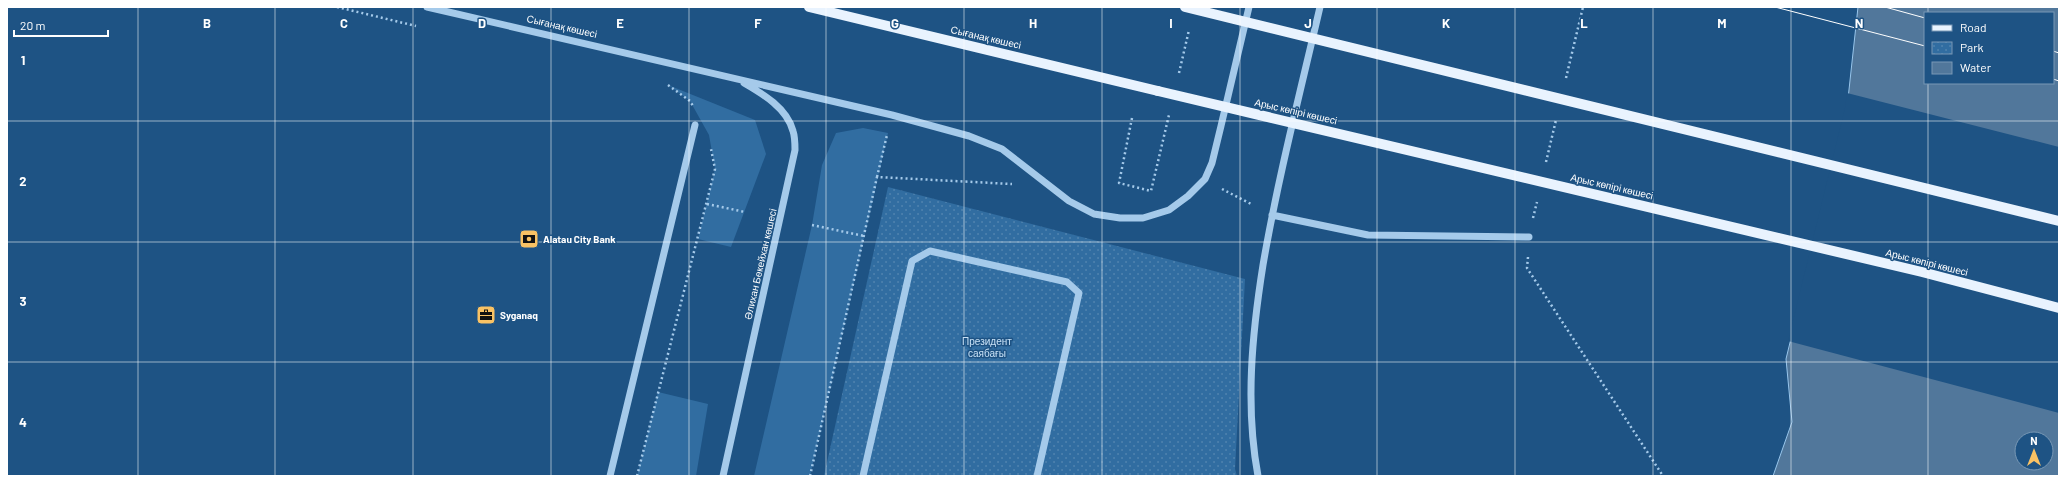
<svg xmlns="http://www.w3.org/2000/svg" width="2066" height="483" font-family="Barlow,sans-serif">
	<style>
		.grass { fill: #316da1 }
		.park { fill: url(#park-dots) }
		.water { fill: #51779b; stroke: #98c6ec; fill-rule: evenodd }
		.pier { fill: #1e5384 }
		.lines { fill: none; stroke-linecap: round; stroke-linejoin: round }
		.path { stroke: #a5caea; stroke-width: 2.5; stroke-dasharray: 2 3; stroke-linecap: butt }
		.minor { stroke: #a5caea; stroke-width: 7 }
		.major { stroke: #e9f3fe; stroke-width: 10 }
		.tram { stroke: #fff; stroke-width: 1 }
		.major-bridge { stroke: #e9f3fe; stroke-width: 10 }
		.grid { fill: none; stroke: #fff; stroke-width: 1; stroke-opacity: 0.55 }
		.labels { text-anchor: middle; stroke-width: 3; stroke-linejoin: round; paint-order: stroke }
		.street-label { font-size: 10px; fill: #fff; stroke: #1e5384 }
		.poi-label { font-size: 10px; font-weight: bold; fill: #fff; stroke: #1e5384; text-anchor: start }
		.park-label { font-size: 10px; fill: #c9e2f7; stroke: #1e5384 }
		.grid-label { font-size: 13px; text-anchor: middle; font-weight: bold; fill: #fff; stroke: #1e5384; stroke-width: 3; stroke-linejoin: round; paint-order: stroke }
	</style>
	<defs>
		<pattern id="park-dots" width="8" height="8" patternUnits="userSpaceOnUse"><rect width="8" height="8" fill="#316da1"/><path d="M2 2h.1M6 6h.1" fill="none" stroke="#5083af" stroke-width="1.8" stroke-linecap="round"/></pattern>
	</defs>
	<rect width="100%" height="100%" fill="#1e5384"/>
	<!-- grass -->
	<path class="grass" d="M668,85L755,120L766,154L731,247L698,239L715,169L709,135L690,101Z
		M863,128L888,133L810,476H754L812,225L822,165L836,133Z
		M658,392L708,404L696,476H637Z"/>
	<!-- park -->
	<path class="park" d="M888,187L1245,279L1235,469L1237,476H824Z"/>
	<!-- water -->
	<path class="water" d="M1858,7H2059V476H1773L1792,422L1786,359L1847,108ZM1925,13H2053V83H1925ZM2022,439H2046V463H2022Z"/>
	<!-- pier -->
	<path class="pier" d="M1847,93L2059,147V413L1788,341L1845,108Z"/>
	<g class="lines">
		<!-- path -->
		<path class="path" d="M337,7L416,26
			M1179,73L1189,30
			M1566,78L1583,7
			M668,85L690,101L693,106
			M1132,118L1119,183L1151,191L1169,115
			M1546,162L1556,120
			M877,177L887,135
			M1222,189L1253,205
			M707,204L745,212
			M1533,218L1537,202
			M812,225L864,236
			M1528,257L1527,268L1663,476
			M637,476L715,169L711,149
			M810,476L877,177L1012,184"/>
		<!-- minor -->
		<path class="minor" d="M427,7L892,115L969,136L1002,149L1069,201L1094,214L1120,218H1143L1169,210L1188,196L1205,179L1212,163L1221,126L1249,7
			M1272,215L1368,235L1529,237
			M610,476L695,125
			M723,476L795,150C795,144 795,137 793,131C787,108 763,94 744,83
			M863,476L912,261L930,251L1067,282L1079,293L1037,476
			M1258,476C1245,406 1252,334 1263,265C1278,178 1300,93 1320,7"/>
		<!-- major -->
		<path class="major" d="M809,7L1158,91"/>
		<!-- tram -->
		<path class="tram" d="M1775,7L1925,46
			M1885,7L1925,18
			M2053,51L2059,53
			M2053,79L2059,81"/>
		<!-- major-bridge -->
		<path class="major-bridge" d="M1185,7L2059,221
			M1158,91L1922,272L2059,308"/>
	</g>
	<!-- grid -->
	<path class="grid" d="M138,7V476M275,7V476M413,7V476M551,7V476M689,7V476M826,7V476M964,7V476M1102,7V476M1240,7V476M1377,7V476M1515,7V476M1653,7V476M1791,7V476M1928,7V13M1928,83V476M7,121H2059M7,242H2059M7,362H2059"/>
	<!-- icons -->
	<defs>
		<symbol id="bank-square" viewBox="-11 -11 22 22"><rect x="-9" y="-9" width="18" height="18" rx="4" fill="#f9c264" stroke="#1e5384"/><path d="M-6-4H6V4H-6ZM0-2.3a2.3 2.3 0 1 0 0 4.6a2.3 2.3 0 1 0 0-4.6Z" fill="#111"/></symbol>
		<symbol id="office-square" viewBox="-11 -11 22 22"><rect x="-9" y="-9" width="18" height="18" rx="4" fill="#f9c264" stroke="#1e5384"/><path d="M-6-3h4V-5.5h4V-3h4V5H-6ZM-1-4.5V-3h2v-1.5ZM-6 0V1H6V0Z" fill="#111"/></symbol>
	</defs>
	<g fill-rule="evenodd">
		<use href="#bank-square" x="518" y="228" width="22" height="22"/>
		<use href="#office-square" x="475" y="304" width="22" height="22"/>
	</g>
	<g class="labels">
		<!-- street labels -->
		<g class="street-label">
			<text transform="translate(562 26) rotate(13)" y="4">Сығанақ көшесі</text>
			<text transform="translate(986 37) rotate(13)" y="4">Сығанақ көшесі</text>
			<text transform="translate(1296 111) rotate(13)" y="4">Арыс көпірі көшесі</text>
			<text transform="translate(1612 186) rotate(13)" y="4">Арыс көпірі көшесі</text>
			<text transform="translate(1927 262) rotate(14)" y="4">Арыс көпірі көшесі</text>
			<text transform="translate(760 264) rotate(-77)" y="4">Әлихан Бөкейхан көшесі</text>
		</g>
		<!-- poi labels -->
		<g class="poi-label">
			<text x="543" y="243">Alatau City Bank</text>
			<text x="500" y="319">Syganaq</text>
		</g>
		<!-- park labels -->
		<g class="park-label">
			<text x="987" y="345">Президент<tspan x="987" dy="12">саябағы</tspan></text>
		</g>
	</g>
	<g class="grid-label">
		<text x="207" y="28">B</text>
		<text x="344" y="28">C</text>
		<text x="482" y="28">D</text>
		<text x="620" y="28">E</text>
		<text x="758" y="28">F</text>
		<text x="895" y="28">G</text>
		<text x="1033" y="28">H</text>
		<text x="1171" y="28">I</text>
		<text x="1308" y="28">J</text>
		<text x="1446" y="28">K</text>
		<text x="1584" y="28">L</text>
		<text x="1722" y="28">M</text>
		<text x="1859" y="28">N</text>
		<text x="23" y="65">1</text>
		<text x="23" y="186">2</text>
		<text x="23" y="306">3</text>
		<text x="23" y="427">4</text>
	</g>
	<!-- border -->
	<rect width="2066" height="483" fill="none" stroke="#ffffff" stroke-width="16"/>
	<!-- legend -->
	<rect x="1924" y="12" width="130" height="72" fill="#1e5384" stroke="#7898b5"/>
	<rect x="1932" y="25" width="20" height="6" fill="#e9f3fe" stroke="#7898b5"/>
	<text x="1960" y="32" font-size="12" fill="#ffffff">Road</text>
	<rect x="1932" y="42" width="20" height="12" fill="url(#park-dots)" stroke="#7898b5"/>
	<text x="1960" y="52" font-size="12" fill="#ffffff">Park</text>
	<rect x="1932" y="62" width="20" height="12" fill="#51779b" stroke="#7898b5"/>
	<text x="1960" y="72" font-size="12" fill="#ffffff">Water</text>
	<!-- north arrow -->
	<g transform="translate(2034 451)"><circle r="19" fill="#1e5384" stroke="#7898b5"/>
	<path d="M0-3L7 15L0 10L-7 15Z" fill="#f9c264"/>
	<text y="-6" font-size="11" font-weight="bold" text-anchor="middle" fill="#ffffff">N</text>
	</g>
	<!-- scale -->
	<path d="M14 30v6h94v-6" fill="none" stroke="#ffffff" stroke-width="2"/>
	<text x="20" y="30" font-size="12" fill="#ffffff" stroke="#1e5384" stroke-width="3" paint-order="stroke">20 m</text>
</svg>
